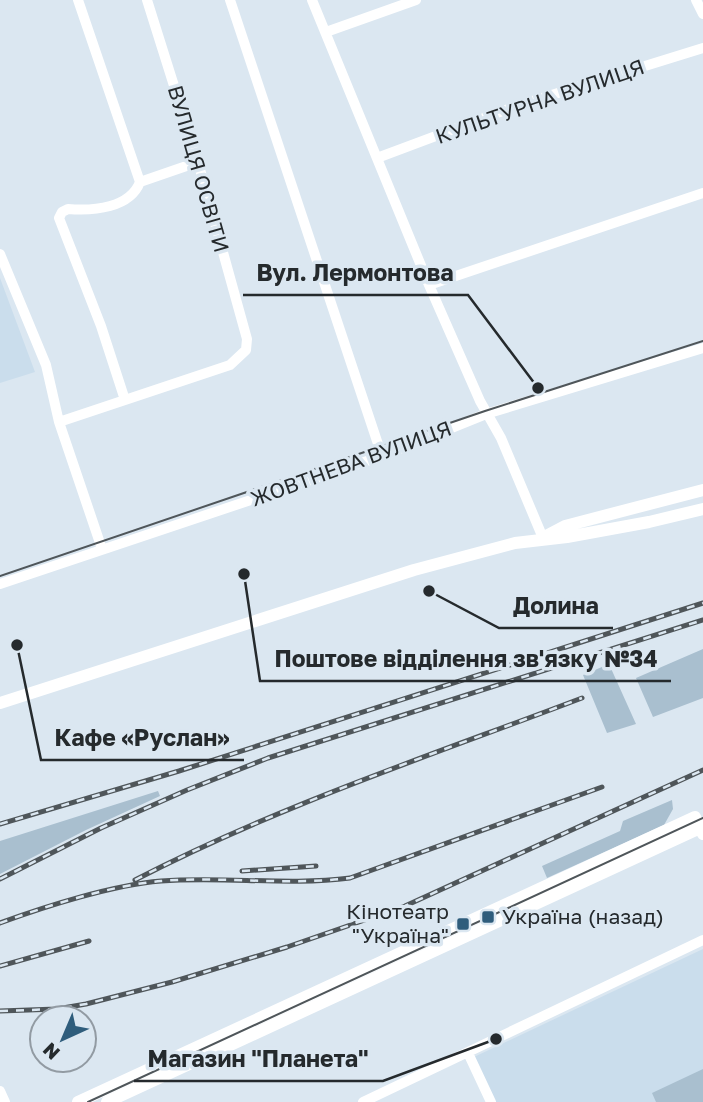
<svg xmlns="http://www.w3.org/2000/svg" width="703" height="1102" font-family="'Golos Text',sans-serif">
	<style>
		.built { fill: #caddec }
		.green { fill: #a9bfcf }
		.lines { fill: none; stroke-linecap: round; stroke-linejoin: round }
		.minor { stroke: #fff; stroke-width: 10 }
		.major { stroke: #fff; stroke-width: 12 }
		.tram { stroke: #4f565a; stroke-width: 2 }
		.rail-casing { stroke: #4f565a; stroke-width: 5 }
		.rail { stroke: #dbe7f1; stroke-width: 2.5; stroke-dasharray: 8; stroke-linecap: butt }
		.poi-dot { fill: #2f5d7c; stroke: #dbe7f1; stroke-width: 2.5 }
		.labels { text-anchor: middle; stroke-width: 7; stroke-linejoin: round; paint-order: stroke }
		.street-label { font-size: 21px; fill: #252a2d; stroke: #dbe7f1 }
		.poi-label { font-size: 21px; fill: #252a2d; stroke: #dbe7f1; text-anchor: end }
		.leader { fill: none; stroke: #252a2d; stroke-width: 2.5 }
		.callout-dot { fill: #252a2d; stroke: #dbe7f1; stroke-width: 2.5 }
		.callout-label { font-size: 23px; text-anchor: middle; font-weight: bold; fill: #252a2d; stroke: #dbe7f1; stroke-width: 7; stroke-linejoin: round; paint-order: stroke }
	</style>
	<rect width="100%" height="100%" fill="#dbe7f1"/>
	<!-- built -->
	<path class="built" d="M0,278L35,372L0,383Z
		M703,949V1102H495L474,1057Z"/>
	<!-- green -->
	<path class="green" d="M703,649V698L653,717L636,678Z
		M609,664L636,724L607,733L583,675Z
		M158,791L160,796L86,830L0,874V841Z
		M672,800L673,809L664,825L547,878L542,866L620,831L623,821Z
		M703,1069V1102H656L652,1093Z"/>
	<g class="lines">
		<!-- minor -->
		<path class="minor" d="M78,0L140,182L198,162
			M230,0L382,456
			M312,0L429,285L480,401L501,438L543,538
			M696,0L703,14
			M326,32L416,0
			M377,158L516,106L703,48
			M0,254L46,365L59,422L102,549
			M429,285L703,193
			M125,400L101,326L59,218L62,212L68,209C94,211 130,208 140,182
			M59,422L230,365L246,350L247,339L198,162L147,0
			M0,584L382,456L486,414L703,348
			M468,1053L491,1102
			M0,1091L5,1102
			M363,1102L703,940"/>
		<!-- major -->
		<path class="major" d="M546,536L565,526L703,490
			M0,703L414,570L515,543L567,537L649,522L703,509
			M78,1102L695,817L703,834
			M107,1102L700,828"/>
		<!-- tram -->
		<path class="tram" d="M0,576L485,411L703,341
			M88,1102L703,818"/>
		<defs>
			<path id="rail" d="M0,824L179,771L703,603
				M242,871L316,866
				M0,879L101,828L187,790L268,758L703,620
				M135,880C278,806 432,755 582,698
				M0,923C46,906 113,885 161,881C224,876 287,886 350,878L602,787
				M0,966L89,941
				M0,1011L57,1009L86,1004L172,982L287,947L405,906L703,770"/>
		</defs>
		<!-- rail casing -->
		<use href="#rail" class="rail-casing"/>
		<!-- rail -->
		<use href="#rail" class="rail"/>
	</g>
	<!-- markers -->
	<g class="poi-dot">
		<rect x="481" y="910" width="14" height="14" rx="3.5"/>
		<rect x="456" y="917" width="14" height="14" rx="3.5"/>
	</g>
	<g class="labels">
		<!-- street labels -->
		<g class="street-label">
			<text transform="translate(540 102) rotate(-19)" y="7">КУЛЬТУРНА ВУЛИЦЯ</text>
			<text transform="translate(198 169) rotate(74)" y="7">ВУЛИЦЯ ОСВІТИ</text>
			<text transform="translate(351 464) rotate(-20)" y="7">ЖОВТНЕВА ВУЛИЦЯ</text>
		</g>
		<!-- poi labels -->
		<g class="poi-label">
			<text x="449" y="919">Кінотеатр<tspan x="449" dy="24">"Україна"</tspan></text>
			<text x="502" y="924" text-anchor="start">Україна (назад)</text>
		</g>
	</g>
	<!-- callouts -->
	<path class="leader" d="M538 388L468 295H243M429 591L499 628H613M244 574L260 681H671M17 645L41 760H244M496 1039L383 1081H134"/>
	<g class="callout-dot">
		<circle cx="538" cy="388" r="7"/>
		<circle cx="429" cy="591" r="7"/>
		<circle cx="244" cy="574" r="7"/>
		<circle cx="17" cy="645" r="7"/>
		<circle cx="496" cy="1039" r="7"/>
	</g>
	<g class="callout-label">
		<text x="355" y="281">Вул. Лермонтова</text>
		<text x="556" y="614">Долина</text>
		<text x="466" y="667">Поштове відділення зв'язку №34</text>
		<text x="142" y="746">Кафе «Руслан»</text>
		<text x="258" y="1067">Магазин "Планета"</text>
	</g>
	<!-- north arrow -->
	<g transform="translate(63 1039) rotate(224)"><circle r="33" fill="#dbe7f1" stroke="#929ba3" stroke-width="2"/>
	<path d="M0-5L12 26L0 18L-12 26Z" fill="#2f5d7c"/>
	<text y="-10" font-size="19" font-weight="bold" text-anchor="middle" fill="#252a2d">N</text>
	</g>
</svg>
